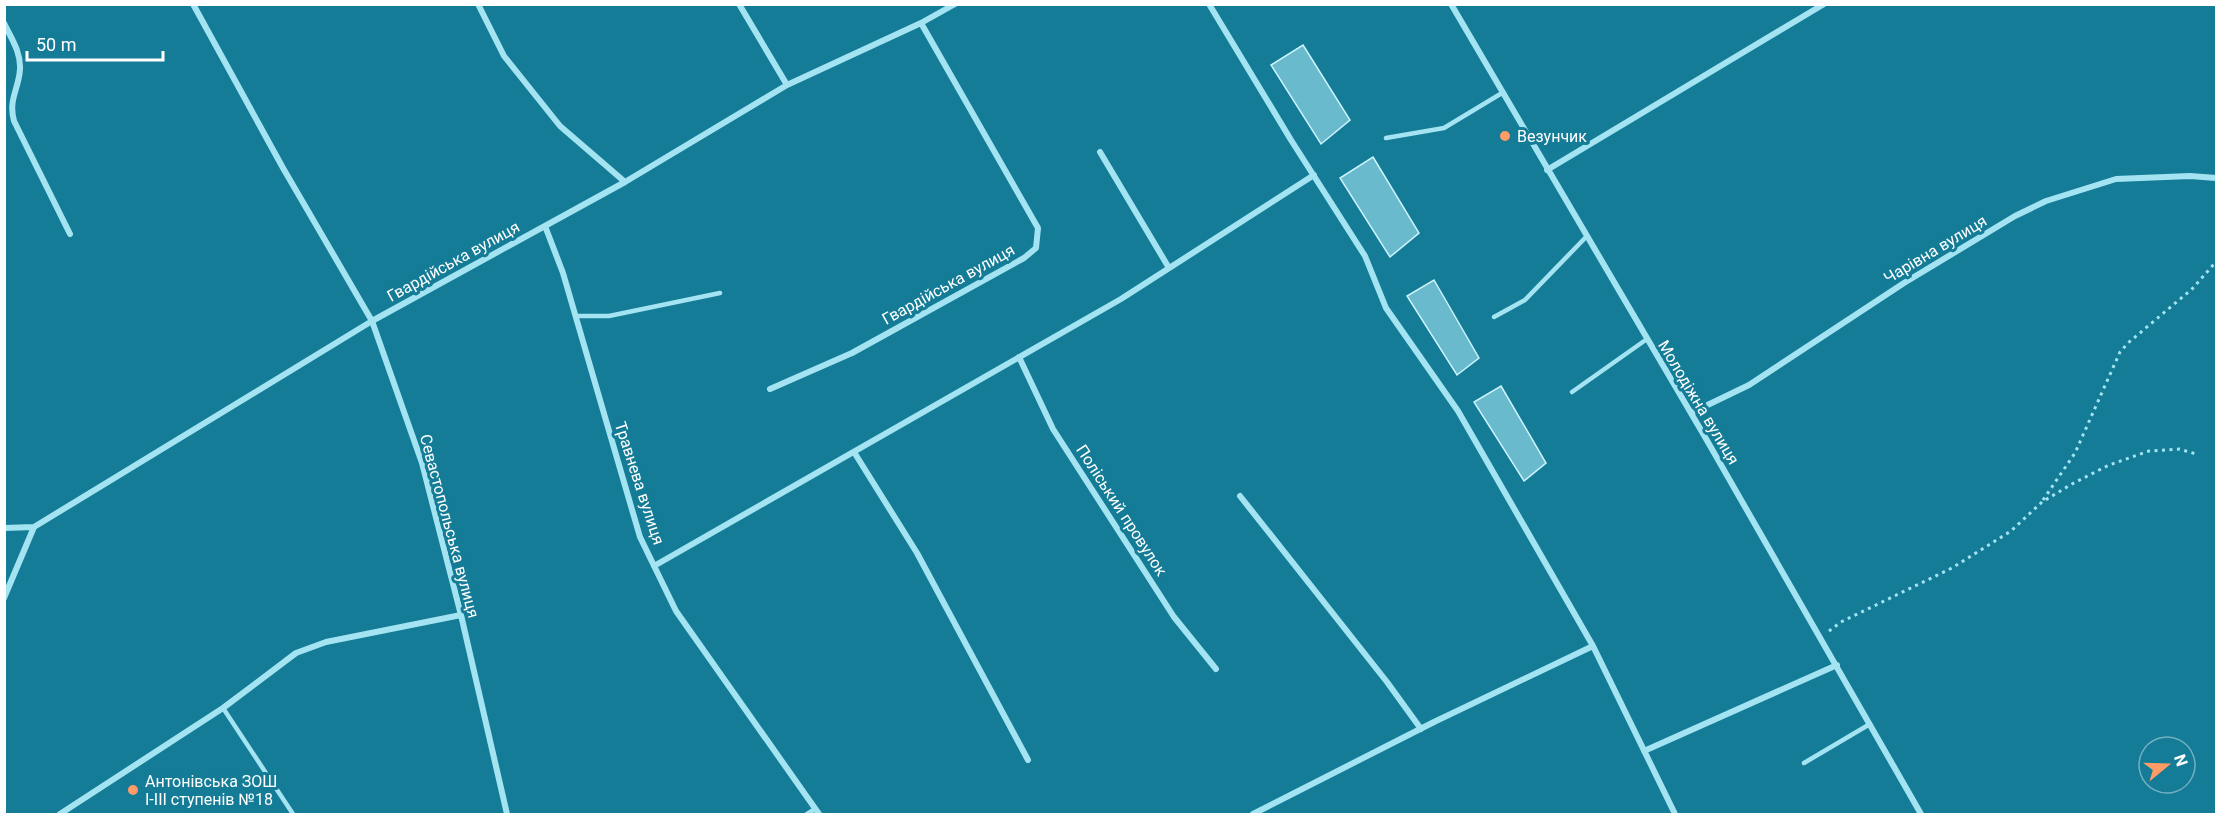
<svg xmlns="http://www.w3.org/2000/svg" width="2221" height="819" font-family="Roboto,sans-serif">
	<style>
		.building { fill: #69bacd; stroke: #ccf4fd; stroke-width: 1.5 }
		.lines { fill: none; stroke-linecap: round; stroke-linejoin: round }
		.path { stroke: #a4e4f2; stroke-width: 3; stroke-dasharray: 3 4.5; stroke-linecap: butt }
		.service { stroke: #a4e4f2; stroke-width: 4.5 }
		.minor { stroke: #a4e4f2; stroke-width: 6 }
		.poi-dot { fill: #ff9b66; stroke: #147c96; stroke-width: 2 }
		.labels { text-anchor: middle; stroke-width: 6; stroke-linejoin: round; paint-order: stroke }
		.poi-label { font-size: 16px; fill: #fff; stroke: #147c96; text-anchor: start }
		.street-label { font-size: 16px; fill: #fff; stroke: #147c96 }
	</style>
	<rect width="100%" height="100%" fill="#147c96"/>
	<!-- building -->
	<path class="building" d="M1303,45L1350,120L1321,144L1271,65Z
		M1373,157L1419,233L1390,257L1340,178Z
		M1434,280L1479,358L1457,375L1407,296Z
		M1501,386L1546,463L1524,481L1474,402Z"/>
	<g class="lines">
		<!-- path -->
		<path class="path" d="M2043,500L2075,453L2120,352L2128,343L2192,289L2214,264
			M1829,631L1841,622L1952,568L2011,531L2042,502L2072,484L2109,465L2149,451L2179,449L2196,454"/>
		<!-- service -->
		<path class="service" d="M1386,138L1444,128L1502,93
			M576,316H609L720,293
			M1494,317L1525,300L1586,237
			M1572,392L1647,339
			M223,708L293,814
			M1804,763L1870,724
			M807,814L815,809"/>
		<!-- minor -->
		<path class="minor" d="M193,4L283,168L372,321L422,463L461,615L507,814
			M478,4L504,56L560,126L625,182
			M739,4L787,85
			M1209,4L1291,140L1365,256L1386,308L1458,411L1593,646L1675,814
			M1451,4L1705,437L1921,814
			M4,23C11,38 21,52 20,69C19,89 8,99 14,121L70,234
			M1100,152L1169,268
			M1547,170L1824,4
			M545,226L563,273L640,537L676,611L819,814
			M1019,357L1053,429L1174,617L1216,669
			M770,389L852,353L1024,258L1036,248L1038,228L921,23
			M1691,413L1749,385L1904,283L2015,216L2046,201L2116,179L2190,176L2216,178
			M854,452L917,553L1028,760
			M1240,496L1387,682L1421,729
			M4,528L34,527L372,321L625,182L787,85L921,23L955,4
			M654,566L1121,299L1314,175
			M4,598L34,527
			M1644,751L1837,665
			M60,814L223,708L296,653L326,642L461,615
			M1253,814L1434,722L1593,646"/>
	</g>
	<!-- markers -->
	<g class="poi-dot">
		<circle cx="1505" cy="136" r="6"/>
		<circle cx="133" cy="790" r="6"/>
	</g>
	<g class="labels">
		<!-- poi labels -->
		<g class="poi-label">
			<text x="1517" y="142">Везунчик</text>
			<text x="145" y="787">Антонівська ЗОШ<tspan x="145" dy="18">I-III ступенів №18</tspan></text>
		</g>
		<!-- street labels -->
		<g class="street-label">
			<text transform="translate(1935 249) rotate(-31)" y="6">Чарівна вулиця</text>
			<text transform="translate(453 261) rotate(-29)" y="6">Гвардійська вулиця</text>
			<text transform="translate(948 284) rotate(-29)" y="6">Гвардійська вулиця</text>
			<text transform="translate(1699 402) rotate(59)" y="6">Молодіжна вулиця</text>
			<text transform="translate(640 483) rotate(72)" y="6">Травнева вулиця</text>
			<text transform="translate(1122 510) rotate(57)" y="6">Поліський провулок</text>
			<text transform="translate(450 526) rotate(75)" y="6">Севастопольська вулиця</text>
		</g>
	</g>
	<!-- border -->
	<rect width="2221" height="819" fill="none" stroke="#ffffff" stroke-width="12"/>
	<!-- north arrow -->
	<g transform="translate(2167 765) rotate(71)"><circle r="28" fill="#147c96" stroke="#72b0c0" stroke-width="1.5"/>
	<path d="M0-4.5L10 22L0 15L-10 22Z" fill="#ff9b66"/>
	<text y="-9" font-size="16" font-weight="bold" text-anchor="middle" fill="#ffffff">N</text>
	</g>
	<!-- scale -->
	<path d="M27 51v9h136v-9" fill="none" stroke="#ffffff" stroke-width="3"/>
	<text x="36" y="51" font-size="18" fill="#ffffff" stroke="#147c96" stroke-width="4.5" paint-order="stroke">50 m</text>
</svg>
